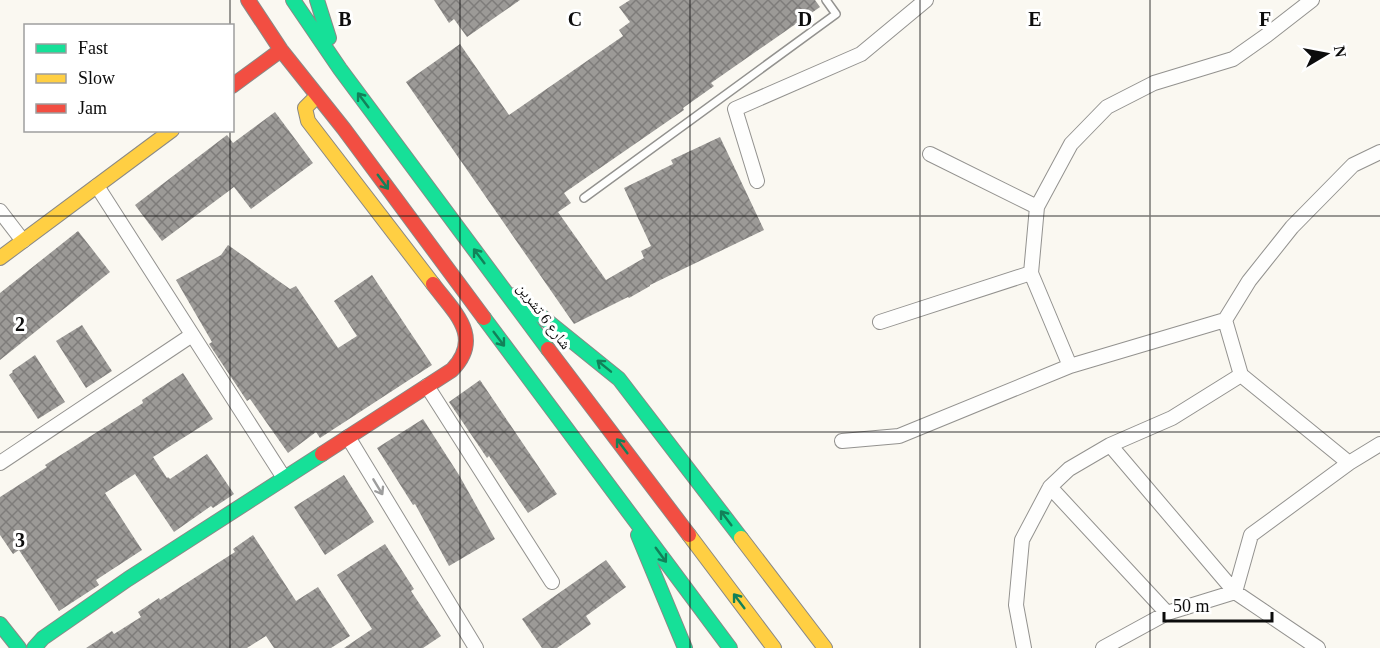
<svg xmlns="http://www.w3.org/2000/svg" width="1380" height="648" font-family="'Times New Roman','Noto Naskh Arabic',serif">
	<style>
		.building { fill: url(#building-cross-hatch) }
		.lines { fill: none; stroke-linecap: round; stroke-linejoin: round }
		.lane-casing { stroke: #93928f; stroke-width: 10 }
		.street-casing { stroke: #93928f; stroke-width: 16 }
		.fast-casing { stroke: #8a8986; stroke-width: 16 }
		.slow-casing { stroke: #8a8986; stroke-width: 16 }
		.jam-casing { stroke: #8a8986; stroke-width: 16 }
		.lane { stroke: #fefefd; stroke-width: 7 }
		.street { stroke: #fefefd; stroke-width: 14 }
		.fast { stroke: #16e098; stroke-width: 14 }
		.slow { stroke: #ffcf43; stroke-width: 14 }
		.jam { stroke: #f24e42; stroke-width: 14 }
		.oneway { stroke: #128159 }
		.oneway2 { stroke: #9d9d9d }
		.grid { fill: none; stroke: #0c0c0c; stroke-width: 1.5; stroke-opacity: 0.55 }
		.labels { text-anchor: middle; stroke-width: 6; stroke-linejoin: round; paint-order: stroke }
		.street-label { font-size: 15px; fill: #0c0c0c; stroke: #fff }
		.grid-label { font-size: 20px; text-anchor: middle; font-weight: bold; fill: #0c0c0c; stroke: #fff; stroke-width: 6; stroke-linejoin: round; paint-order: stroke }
	</style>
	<defs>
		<pattern id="building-cross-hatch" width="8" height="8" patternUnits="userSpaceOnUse" patternTransform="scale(1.5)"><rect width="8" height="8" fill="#9c9a97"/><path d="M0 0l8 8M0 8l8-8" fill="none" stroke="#7e7c7a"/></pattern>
	</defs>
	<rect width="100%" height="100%" fill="#faf8f1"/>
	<!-- building -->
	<path class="building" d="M434,0H520L467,37L454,19L449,23Z
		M630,0H815L820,7L711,83L714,86L683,108L684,110L564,193L571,203L558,212L606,280L644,258L641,251L651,246L624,188L673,164L671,160L720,137L764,230L650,285V286L629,298L628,297L574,324L406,82L460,44L509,115L623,36L619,30L630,22L619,7Z
		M275,112L313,163L251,209L234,187L162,241L135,205L227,135L233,143Z
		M78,231L110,272L0,360V293Z
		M228,245L290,289L296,286L338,348L357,336L334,301L372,275L432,365L320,438L316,432L288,453L250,399L247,401L209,344L212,342L176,280L221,255Z
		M82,325L112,371L86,388L56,341Z
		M35,355L65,402L38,419L9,375L13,372L12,371Z
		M183,373L213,419L153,457L167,478L168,477L170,479L207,454L234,494L213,508L211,506L174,532L135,474L105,493L142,550L96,580L99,585L59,611L19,550L13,554L0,535V497L47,467L45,465L143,403L142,400Z
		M480,380L557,494L528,513L489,456L487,458L449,402Z
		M423,419L459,475L495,539L449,566L415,504L413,505L377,448Z
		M344,475L374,522L325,555L294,507Z
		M253,535L296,601L318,587L350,636L331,648H274L266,636L247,648H86L112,631L114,634L141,617L138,612L159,598L160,600L235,552L233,549Z
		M385,544L414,589L411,591L441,636L423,648H344L372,629L337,575Z
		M606,560L626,587L586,616L591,624L557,648H542L522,619Z"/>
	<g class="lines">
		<defs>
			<path id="lane" d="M584,198L836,14L826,0"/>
			<path id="street" d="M930,154L1037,207
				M757,181L735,109L861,54L926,0
				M97,186L284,478
				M0,211L23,241
				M880,322L1031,273
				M1070,366L1031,273L1037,207L1071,144L1107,107L1154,83L1233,59L1267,35L1312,0
				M427,386L552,582
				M348,437L476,648
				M842,441L899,436L1070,366L1225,320
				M1110,445L1235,592
				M0,463L192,335
				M1349,463L1241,375L1225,320L1249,281L1292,227L1353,165L1380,152
				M1050,487L1167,613
				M1235,592L1251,535L1349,463L1380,444
				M1024,648L1016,605L1022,540L1050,487L1069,469L1110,445L1172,418L1241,375
				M1103,648L1167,613L1235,592L1318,648"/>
			<path id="fast" d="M293,0L340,69L548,349
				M317,0L329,38
				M515,295L619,379L741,538
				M484,318L730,648
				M638,535L685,648
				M0,624L19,648
				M34,648L43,638L128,579L322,454"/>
			<path id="slow" d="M317,96L305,108L308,121L433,284
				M0,258L172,130
				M689,535L774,648
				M741,538L825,648"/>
			<path id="jam" d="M248,0L281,50L344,129L484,318
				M232,86L281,50
				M548,349L689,535
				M322,454L452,370C484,337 454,312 433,284"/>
		</defs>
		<!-- lane casing -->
		<use href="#lane" class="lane-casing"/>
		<!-- street casing -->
		<use href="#street" class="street-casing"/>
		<!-- fast casing -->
		<use href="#fast" class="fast-casing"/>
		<!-- slow casing -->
		<use href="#slow" class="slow-casing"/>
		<!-- jam casing -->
		<use href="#jam" class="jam-casing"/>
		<!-- lane -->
		<use href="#lane" class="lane"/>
		<!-- street -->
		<use href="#street" class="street"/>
		<!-- fast -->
		<use href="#fast" class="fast"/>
		<!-- slow -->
		<use href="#slow" class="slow"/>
		<!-- jam -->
		<use href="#jam" class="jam"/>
	</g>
	<!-- one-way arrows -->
	<defs><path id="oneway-shaft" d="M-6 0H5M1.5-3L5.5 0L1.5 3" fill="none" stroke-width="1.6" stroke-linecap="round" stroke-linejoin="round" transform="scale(1.5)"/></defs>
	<g class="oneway">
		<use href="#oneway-shaft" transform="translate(363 100) rotate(-127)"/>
		<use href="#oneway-shaft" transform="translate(383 182) rotate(54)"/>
		<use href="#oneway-shaft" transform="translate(479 256) rotate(-127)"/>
		<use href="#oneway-shaft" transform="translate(499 339) rotate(53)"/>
		<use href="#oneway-shaft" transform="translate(604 366) rotate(-141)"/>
		<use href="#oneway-shaft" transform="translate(622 446) rotate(-127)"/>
		<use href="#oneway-shaft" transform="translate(726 518) rotate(-127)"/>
		<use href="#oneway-shaft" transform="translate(661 555) rotate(54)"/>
		<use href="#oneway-shaft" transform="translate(739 601) rotate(-127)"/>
	</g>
	<use class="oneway2" href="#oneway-shaft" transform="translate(378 487) rotate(59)"/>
	<!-- grid -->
	<path class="grid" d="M230,0V26M460,0V648M690,0V648M920,0V648M1150,0V648M230,130V648M0,216H1380M0,432H1380"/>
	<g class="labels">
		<!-- street labels -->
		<g class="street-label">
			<text transform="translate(544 316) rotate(53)" y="5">شارع 6 تشرين</text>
		</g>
	</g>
	<g class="grid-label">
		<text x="345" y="26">B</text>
		<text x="575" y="26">C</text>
		<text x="805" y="26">D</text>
		<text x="1035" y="26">E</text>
		<text x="1265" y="26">F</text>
		<text x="20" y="331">2</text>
		<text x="20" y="547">3</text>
	</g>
	<!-- legend -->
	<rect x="24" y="24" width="210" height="108" fill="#ffffff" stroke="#9e9e9e" stroke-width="1.5"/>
	<rect x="36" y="44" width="30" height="9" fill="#16e098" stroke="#9e9e9e" stroke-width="1.5"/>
	<text x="78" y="54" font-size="18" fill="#0c0c0c">Fast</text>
	<rect x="36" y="74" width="30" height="9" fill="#ffcf43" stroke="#9e9e9e" stroke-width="1.5"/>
	<text x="78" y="84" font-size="18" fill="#0c0c0c">Slow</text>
	<rect x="36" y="104" width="30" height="9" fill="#f24e42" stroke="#9e9e9e" stroke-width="1.5"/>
	<text x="78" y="114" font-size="18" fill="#0c0c0c">Jam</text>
	<!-- north arrow -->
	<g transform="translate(1326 54) rotate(80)" stroke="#ffffff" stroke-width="4.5" paint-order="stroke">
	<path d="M0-4.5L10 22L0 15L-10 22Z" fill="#0c0c0c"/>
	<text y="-9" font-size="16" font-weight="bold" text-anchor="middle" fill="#0c0c0c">N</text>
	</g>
	<!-- scale -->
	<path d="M1164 612v9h108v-9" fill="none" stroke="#0c0c0c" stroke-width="3"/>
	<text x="1173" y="612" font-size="18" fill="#0c0c0c" stroke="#ffffff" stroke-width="4.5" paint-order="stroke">50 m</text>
</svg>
